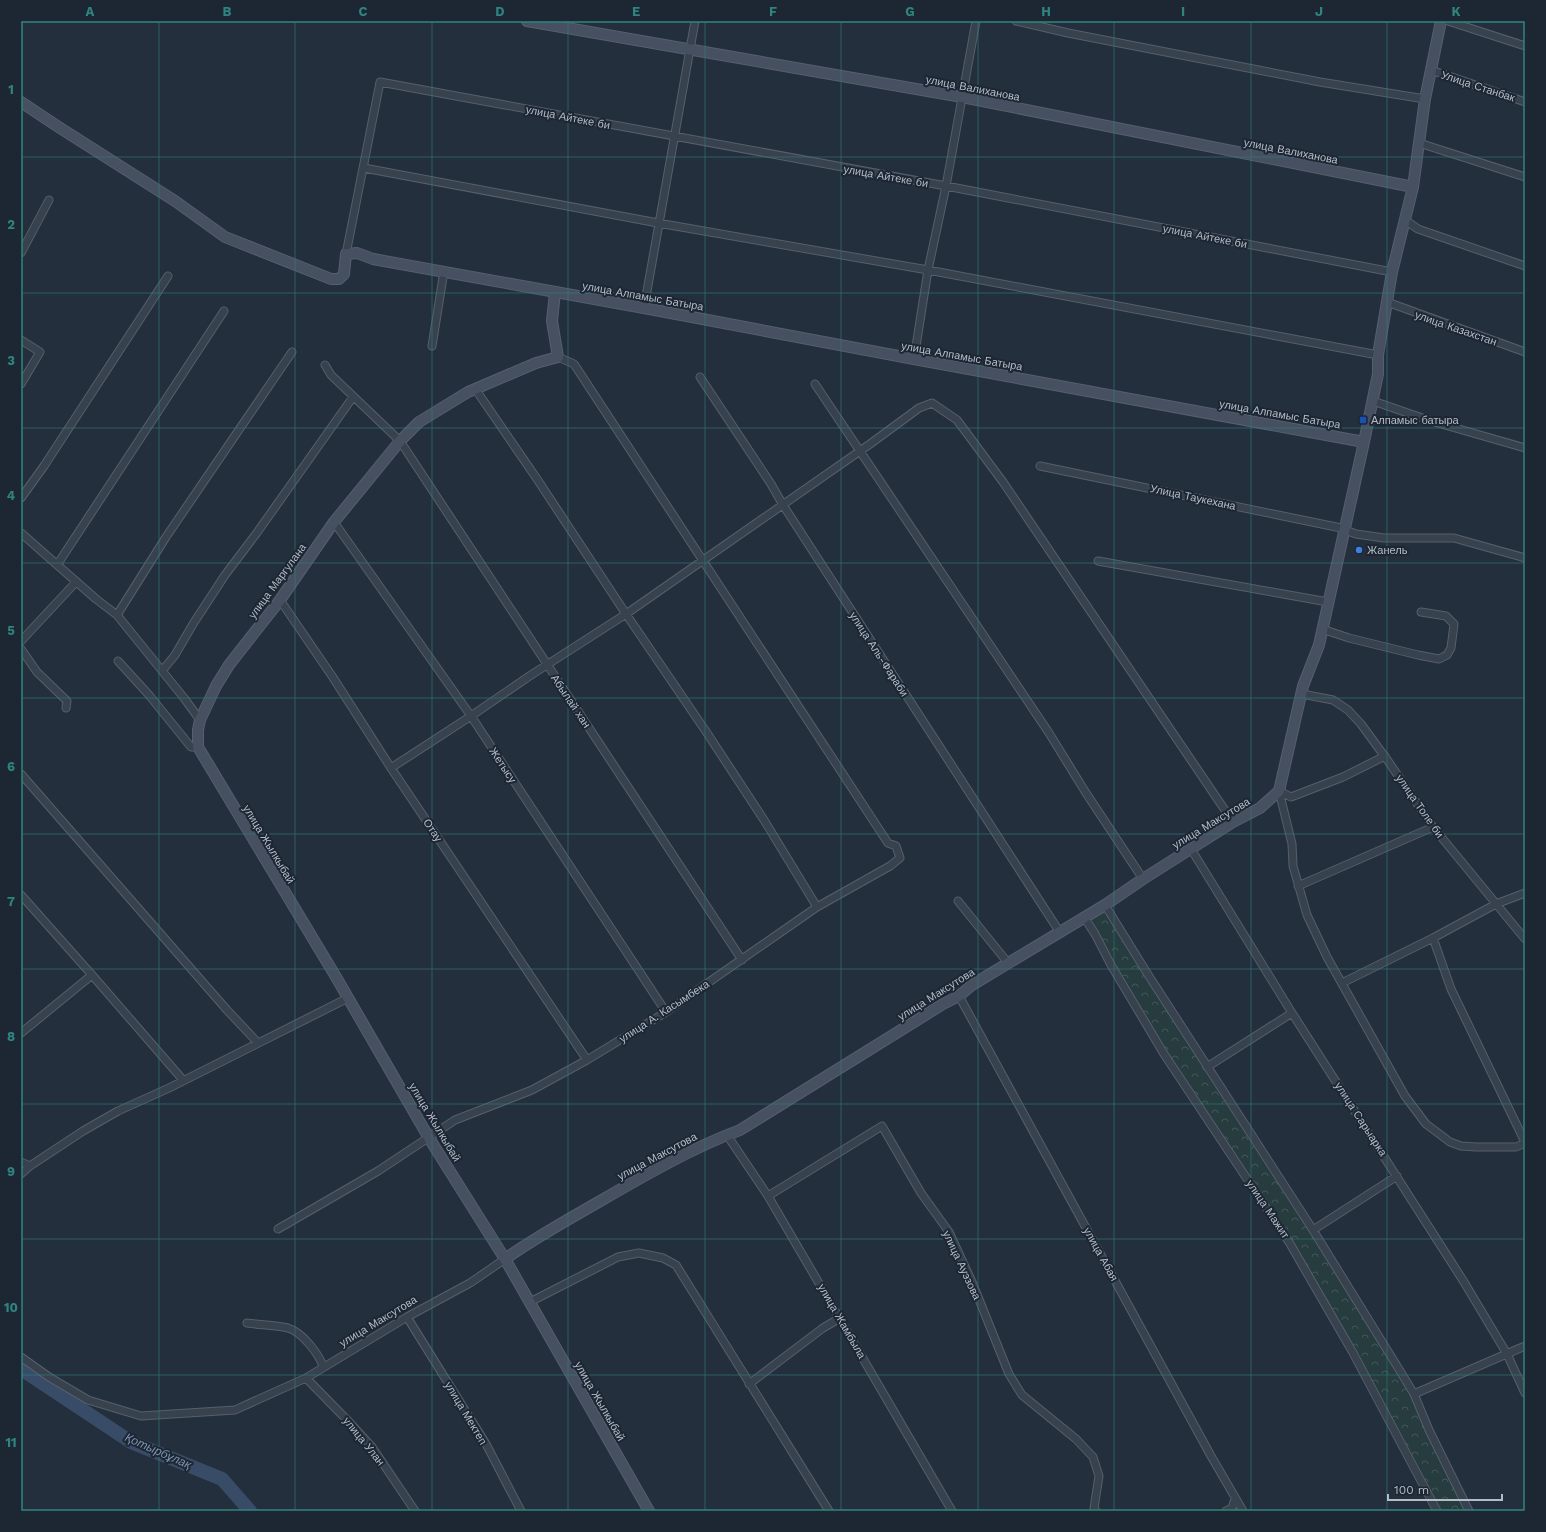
<svg xmlns="http://www.w3.org/2000/svg" width="1546" height="1532" font-family="'Work Sans',sans-serif">
	<style>
		.forest { fill: url(#forest-crowns) }
		.lines { fill: none; stroke-linecap: round; stroke-linejoin: round }
		.river { stroke: #394c67; stroke-width: 14 }
		.street-casing { stroke: #565f6c; stroke-width: 9 }
		.secondary-casing { stroke: #565f6c; stroke-width: 12 }
		.street { stroke: #38414e; stroke-width: 7 }
		.secondary { stroke: #465061; stroke-width: 10 }
		.grid { fill: none; stroke: #308480; stroke-width: 1; stroke-opacity: 0.55 }
		.transit-dot { fill: #1a4fb4; stroke: #1d2633; stroke-width: 1.5 }
		.shop-dot { fill: #3f7fe0; stroke: #1d2633; stroke-width: 1.5 }
		.labels { text-anchor: middle; stroke-width: 4; stroke-linejoin: round; paint-order: stroke }
		.street-label { font-size: 11px; fill: #b4bcc9; stroke: #1d2633 }
		.poi-label { font-size: 11px; fill: #b4bcc9; stroke: #1d2633; text-anchor: start }
		.water-label { font-size: 12px; font-style: italic; fill: #7c92b1; stroke: #1d2633 }
		.neatline { fill: none; stroke: #308480; stroke-width: 1.5 }
		.grid-label { font-size: 13px; text-anchor: middle; font-weight: bold; fill: #308480 }
	</style>
	<defs>
		<pattern id="forest-crowns" width="20" height="18" patternUnits="userSpaceOnUse"><rect width="20" height="18" fill="#263c3f"/><path d="M2 6a3 3 0 1 1 6 0M12 15a3 3 0 1 1 6 0" fill="none" stroke="#435659"/></pattern>
	</defs>
	<rect width="100%" height="100%" fill="#242f3e"/>
	<!-- forest -->
	<path class="forest" d="M1103,902L1315,1230L1411,1394L1467,1511H1437L1289,1242L1111,964L1088,911Z"/>
	<g class="lines">
		<!-- river -->
		<path class="river" d="M21,1369L131,1442L222,1479L250,1511"/>
		<defs>
			<path id="street" d="M1016,21L1068,33L1320,82L1425,99
				M1448,21L1525,46
				M1431,70L1525,102
				M1419,143L1525,177
				M364,168L658,223L928,270L1378,355
				M1405,220L1418,229L1525,266
				M21,253L49,200
				M346,254L380,82L946,186L1392,272
				M1387,302L1525,352
				M644,308L695,21
				M21,340L40,352L21,384
				M432,346L444,271
				M914,359L928,270L946,186L976,21
				M325,365L331,375L400,441L742,960
				M700,377L771,484L783,505L1059,931
				M815,384L1049,733L1086,793L1143,879
				M476,390L537,479L626,614L707,733L764,820L817,907
				M1373,401L1431,421L1525,448
				M1040,466L1346,529
				M21,498L44,466L168,276
				M334,522L471,716L666,1012
				M1345,530L1356,534L1384,538H1454L1525,558
				M21,533L96,599L117,615L184,698L200,720
				M1098,561L1328,602
				M57,565L224,311
				M280,600L332,676L391,768L587,1060
				M117,615L166,537L292,352
				M1322,629L1349,638L1418,655L1439,659L1447,655L1451,648L1454,624L1446,616L1421,612
				M21,641L76,582
				M21,649L37,672L67,701L66,708
				M118,661L149,695L191,747H198
				M162,671L175,655L193,624L225,575L256,534L353,397
				M1302,694L1333,700L1348,710L1361,724L1388,761L1433,827L1525,939
				M391,768L471,716L531,675L626,614L870,444L919,408L932,403L957,420L1003,482L1233,822
				M21,774L227,1010L258,1043
				M1279,791L1292,844L1293,866L1307,915L1327,957L1405,1096L1426,1124L1450,1142L1461,1146L1476,1147H1516L1525,1143
				M1279,791L1291,797L1343,777L1385,756
				M1191,849L1292,1013L1464,1282L1507,1354L1525,1393
				M1298,886L1433,827
				M21,895L92,975L21,1033
				M958,901L1008,963
				M1105,905L1147,973L1313,1230L1397,1366L1414,1394L1429,1430L1469,1511
				M1084,917L1095,934L1111,965L1164,1054L1289,1242L1352,1351L1437,1511
				M1433,938L1451,989L1525,1142
				M92,975L183,1080
				M1342,983L1433,938L1496,904L1525,893
				M959,996L1211,1456L1243,1511
				M1207,1067L1292,1013
				M727,1135L768,1196L952,1511
				M21,1162L30,1166
				M21,1174L30,1166L83,1131L118,1111L169,1088L348,998
				M768,1196L882,1126L921,1193L949,1232L972,1282L1009,1374L1022,1395L1076,1439L1093,1457L1099,1476L1094,1508L1096,1511
				M278,1229L378,1171L455,1120L532,1090L587,1060L666,1012L817,907L890,866L900,858L896,846L888,843L574,364L558,357
				M1313,1230L1397,1176
				M530,1302L618,1257L639,1253L663,1258L676,1265L829,1511
				M407,1317L486,1444L521,1511
				M247,1323C260,1325 275,1325 288,1328C302,1332 318,1353 323,1366
				M21,1357L49,1377L88,1400L141,1416L235,1410L306,1378L407,1317L470,1283L505,1259
				M306,1378L351,1424L372,1447L415,1511
				M749,1384L823,1328L840,1318
				M1414,1394L1525,1346
				M1226,1511L1232,1508L1235,1499"/>
			<path id="secondary" d="M527,21L962,97L1413,187
				M21,102L57,126L175,201L225,237L331,279H339L344,274L346,254L357,253L373,259L644,308L914,359L1364,442
				M555,292L552,321L558,357L536,363L468,392L419,422L400,441L334,522L280,600L229,665L216,686L200,720L198,730V747L336,977L429,1138L505,1259L649,1511
				M505,1259C536,1237 569,1219 602,1200C647,1174 692,1148 740,1130L943,1004L959,996L972,985L1105,905L1143,879L1233,822L1260,808L1279,791L1303,686L1319,645L1364,442L1378,374V355L1392,272L1413,187L1425,99L1441,21"/>
		</defs>
		<!-- street casing -->
		<use href="#street" class="street-casing"/>
		<!-- secondary casing -->
		<use href="#secondary" class="secondary-casing"/>
		<!-- street -->
		<use href="#street" class="street"/>
		<!-- secondary -->
		<use href="#secondary" class="secondary"/>
	</g>
	<!-- grid -->
	<path class="grid" d="M159,21V1511M295,21V1511M432,21V1511M568,21V1511M705,21V1511M841,21V1511M978,21V1511M1114,21V1511M1251,21V1511M1387,21V1511M21,157H1525M21,293H1525M21,428H1525M21,563H1525M21,698H1525M21,834H1525M21,969H1525M21,1104H1525M21,1239H1525M21,1375H1525"/>
	<!-- markers -->
	<rect class="transit-dot" x="1359" y="416" width="8" height="8" rx="2"/>
	<circle class="shop-dot" cx="1359" cy="550" r="4"/>
	<g class="labels">
		<!-- street labels -->
		<g class="street-label">
			<text transform="translate(1478 86) rotate(18)" y="4">Улица Станбак</text>
			<text transform="translate(973 88) rotate(11)" y="4">улица Валиханова</text>
			<text transform="translate(568 117) rotate(11)" y="4">улица Айтеке би</text>
			<text transform="translate(1291 151) rotate(11)" y="4">улица Валиханова</text>
			<text transform="translate(886 176) rotate(10)" y="4">улица Айтеке би</text>
			<text transform="translate(1205 236) rotate(11)" y="4">улица Айтеке би</text>
			<text transform="translate(643 296) rotate(10)" y="4">улица Алпамыс Батыра</text>
			<text transform="translate(1456 328) rotate(19)" y="4">улица Казахстан</text>
			<text transform="translate(962 356) rotate(10)" y="4">улица Алпамыс Батыра</text>
			<text transform="translate(1280 414) rotate(10)" y="4">улица Алпамыс Батыра</text>
			<text transform="translate(1193 497) rotate(12)" y="4">Улица Таукехана</text>
			<text transform="translate(277 581) rotate(-54)" y="4">улица Маргулана</text>
			<text transform="translate(879 654) rotate(57)" y="4">улица Аль-Фараби</text>
			<text transform="translate(571 701) rotate(56)" y="4">Абылай хан</text>
			<text transform="translate(503 765) rotate(57)" y="4">Жетысу</text>
			<text transform="translate(1420 806) rotate(55)" y="4">улица Толе би</text>
			<text transform="translate(1211 823) rotate(-31)" y="4">улица Максутова</text>
			<text transform="translate(433 830) rotate(56)" y="4">Отау</text>
			<text transform="translate(269 844) rotate(59)" y="4">улица Жылкыбай</text>
			<text transform="translate(936 994) rotate(-32)" y="4">улица Максутова</text>
			<text transform="translate(664 1011) rotate(-33)" y="4">улица А. Касымбека</text>
			<text transform="translate(1361 1119) rotate(57)" y="4">улица Сарыарка</text>
			<text transform="translate(435 1122) rotate(59)" y="4">улица Жылкыбай</text>
			<text transform="translate(657 1156) rotate(-28)" y="4">улица Максутова</text>
			<text transform="translate(1268 1209) rotate(56)" y="4">улица Мажит</text>
			<text transform="translate(1101 1254) rotate(61)" y="4">улица Абая</text>
			<text transform="translate(962 1265) rotate(65)" y="4">улица Ауэзова</text>
			<text transform="translate(378 1321) rotate(-31)" y="4">улица Максутова</text>
			<text transform="translate(842 1321) rotate(60)" y="4">улица Жамбыла</text>
			<text transform="translate(600 1401) rotate(60)" y="4">улица Жылкыбай</text>
			<text transform="translate(466 1413) rotate(59)" y="4">улица Мектеп</text>
			<text transform="translate(364 1441) rotate(51)" y="4">улица Улан</text>
		</g>
		<!-- poi labels -->
		<g class="poi-label">
			<text x="1371" y="424">Алпамыс батыра</text>
			<text x="1367" y="554">Жанель</text>
		</g>
		<!-- water labels -->
		<g class="water-label">
			<text transform="translate(158 1451) rotate(24)" y="4">Қотырбұлақ</text>
		</g>
	</g>
	<!-- border -->
	<rect width="1546" height="1532" fill="none" stroke="#1d2633" stroke-width="44"/>
	<!-- scale -->
	<path d="M1388 1494v6h114v-6" fill="none" stroke="#b4bcc9" stroke-width="2"/>
	<text x="1394" y="1494" font-size="12" fill="#b4bcc9" stroke="#1d2633" stroke-width="3" paint-order="stroke">100 m</text>
	<rect x="22" y="22" width="1502" height="1488" class="neatline"/>
	<g class="grid-label">
		<text x="90" y="16">A</text>
		<text x="227" y="16">B</text>
		<text x="363" y="16">C</text>
		<text x="500" y="16">D</text>
		<text x="636" y="16">E</text>
		<text x="773" y="16">F</text>
		<text x="910" y="16">G</text>
		<text x="1046" y="16">H</text>
		<text x="1183" y="16">I</text>
		<text x="1319" y="16">J</text>
		<text x="1456" y="16">K</text>
		<text x="11" y="94">1</text>
		<text x="11" y="229">2</text>
		<text x="11" y="365">3</text>
		<text x="11" y="500">4</text>
		<text x="11" y="635">5</text>
		<text x="11" y="771">6</text>
		<text x="11" y="906">7</text>
		<text x="11" y="1041">8</text>
		<text x="11" y="1176">9</text>
		<text x="11" y="1312">10</text>
		<text x="11" y="1447">11</text>
	</g>
</svg>
